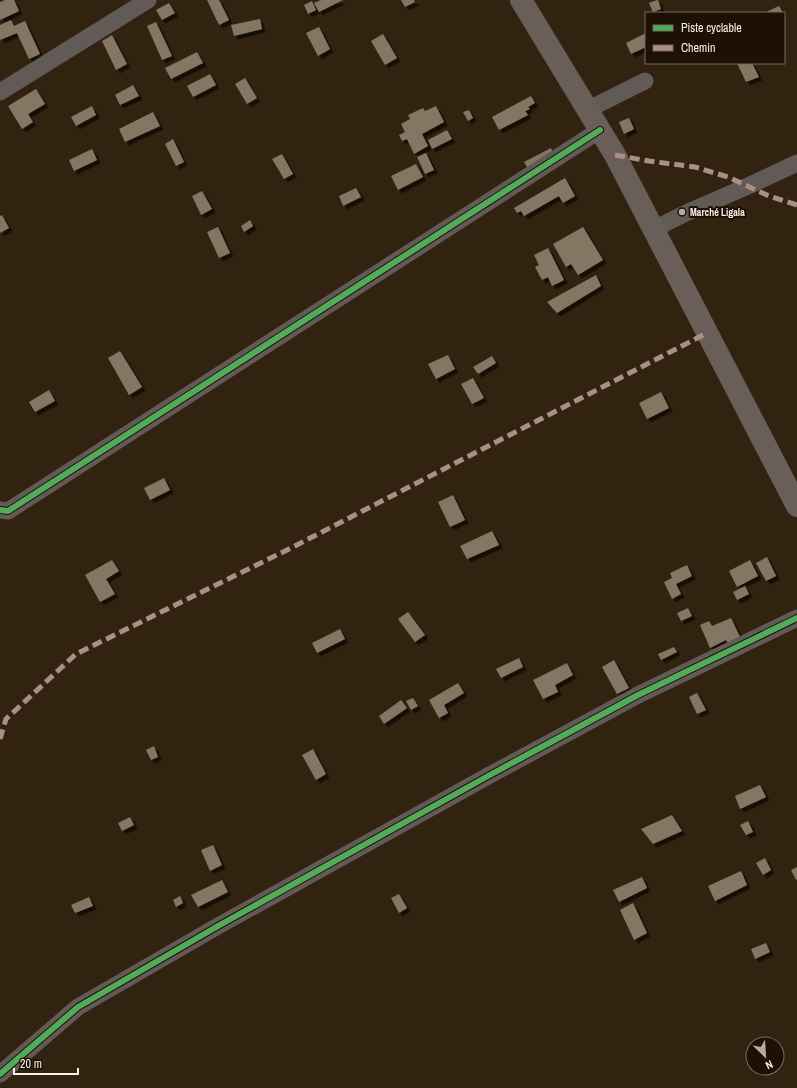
<svg xmlns="http://www.w3.org/2000/svg" width="797" height="1088" font-family="'Archivo Narrow',sans-serif">
	<style>
		.building { fill: #837764; filter: url(#shadow) }
		.lines { fill: none; stroke-linecap: round; stroke-linejoin: round }
		.street { stroke: #615a57; stroke-width: 17 }
		.highway { stroke: #695f58; stroke-width: 22 }
		.quiet { stroke: #ac8f84; stroke-width: 5; stroke-dasharray: 10 5; stroke-linecap: butt }
		.cycleway-casing { stroke: #1d1105; stroke-width: 8 }
		.cycleway { stroke: #51ab58; stroke-width: 6 }
		.poi-dot { fill: #b6aa9d; stroke: #1d1105; stroke-width: 1.5 }
		.labels { text-anchor: middle; stroke-width: 4; stroke-linejoin: round; paint-order: stroke }
		.poi-label { font-size: 10px; font-weight: bold; fill: #fdf2e8; stroke: #1d1105; text-anchor: start }
	</style>
	<defs>
		<filter id="shadow"><feDropShadow dx="3.5" dy="3.5" stdDeviation="0" flood-color="#0009"/></filter>
	</defs>
	<rect width="100%" height="100%" fill="#322311"/>
	<!-- building -->
	<path class="building" d="M5,0H14L19,11L0,20V2Z
		M207,0H219L229,20L219,25Z
		M321,0H343L319,12L314,3Z
		M401,0H414L415,2L405,7Z
		M657,0H658L661,9L653,12L649,3Z
		M312,1L316,10L308,14L304,5Z
		M169,3L175,13L162,20L156,10Z
		M779,6L783,13H764Z
		M260,19L262,29L234,36L231,25Z
		M11,20L14,26L25,21L40,54L29,59L17,33L0,40V25Z
		M156,22L172,56L162,60L147,26Z
		M319,27L330,49L318,56L306,33Z
		M646,33V47L631,54L626,43Z
		M383,34L397,58L385,65L371,41Z
		M112,35L127,64L116,70L102,41Z
		M197,52L203,63L171,79L165,68Z
		M737,63H752L759,77L746,82Z
		M210,74L216,85L193,97L187,86Z
		M245,78L257,98L247,104L235,84Z
		M133,85L139,96L120,105L115,95Z
		M36,89L45,104L28,114L33,122L22,129L8,106Z
		M531,96L535,103L528,107L530,109L525,111L528,115L499,130L492,117Z
		M92,106L96,115L76,126L71,117Z
		M436,106L444,122L422,134L428,146L414,154L407,139L402,141L399,135L405,132L401,124L410,119L408,115L423,108L425,111Z
		M469,110L473,118L468,121L463,112Z
		M153,112L160,126L125,142L119,129Z
		M629,118L634,129L624,134L619,122Z
		M447,130L452,139L432,149L428,140Z
		M173,139L184,162L176,166L165,144Z
		M551,148L555,157L529,170L524,162Z
		M92,149L97,160L74,171L69,160Z
		M426,153L434,170L425,174L417,157Z
		M282,154L293,174L284,179L272,159Z
		M416,164L423,177L398,190L391,176Z
		M565,178L575,196L563,203L559,196L524,216L521,211L517,213L514,208Z
		M356,188L361,197L343,206L339,196Z
		M202,191L212,209L201,215L192,196Z
		M2,215L9,228L0,233V216Z
		M250,220L253,226L244,232L241,226Z
		M218,227L230,253L219,258L207,232Z
		M583,227L603,260L578,275L571,264L566,267L553,244Z
		M548,248L564,280L552,286L548,277L542,280L535,267L539,265L534,255Z
		M596,275L601,286L557,313L547,302Z
		M120,351L142,387L129,395L108,358Z
		M448,355L455,369L436,379L428,364Z
		M492,356L496,363L478,374L473,367Z
		M473,378L484,398L472,404L461,384Z
		M49,390L55,401L35,412L29,402Z
		M661,392L669,408L647,419L639,403Z
		M164,478L170,490L150,500L144,488Z
		M453,495L465,520L450,527L438,502Z
		M492,531L499,545L467,559L460,546Z
		M767,557L776,576L766,581L756,563Z
		M112,560L119,571L106,579L115,594L100,602L85,575Z
		M750,560L758,576L737,587L729,571Z
		M687,565L692,576L676,584L681,594L672,599L664,582L672,578L670,573Z
		M745,586L749,594L737,600L733,592Z
		M688,608L692,616L681,621L677,613Z
		M408,612L425,635L415,642L398,619Z
		M731,618L740,637L728,643L726,640L710,648L700,625L709,621L712,626Z
		M340,629L345,639L317,653L312,643Z
		M674,647L677,652L661,660L658,654Z
		M519,658L523,667L501,678L496,669Z
		M614,660L629,688L617,694L602,667Z
		M567,663L573,675L555,685L558,692L543,699L533,680Z
		M458,683L464,693L444,705L448,713L439,718L429,700Z
		M697,693L706,710L697,714L689,697Z
		M413,698L418,706L411,710L406,701Z
		M401,700L407,708L384,724L379,716Z
		M154,746L158,757L151,760L146,750Z
		M313,749L326,774L316,780L302,755Z
		M760,785L766,797L740,809L735,796Z
		M672,815L682,831L653,844L641,829Z
		M130,817L134,825L122,831L118,823Z
		M748,821L753,832L746,835L740,825Z
		M213,845L222,865L210,871L201,850Z
		M765,858L771,870L763,875L756,863Z
		M797,867V879L796,880L791,870Z
		M741,871L747,885L715,901L708,886Z
		M642,877L647,888L619,902L613,890Z
		M222,880L228,892L198,907L191,895Z
		M399,894L407,908L399,913L391,898Z
		M180,896L183,903L176,907L173,900Z
		M89,897L93,906L75,913L71,905Z
		M633,903L647,933L634,940L620,910Z
		M766,943L770,952L755,959L751,949Z"/>
	<g class="lines">
		<!-- street -->
		<path class="street" d="M0,92L148,0
			M587,110L645,81
			M654,229L686,213L748,186L797,163
			M0,510L8,511L600,130
			M0,1074L78,1007L218,926L488,776L638,695L797,618"/>
		<!-- highway -->
		<path class="highway" d="M521,0L615,155L797,506"/>
		<!-- quiet -->
		<path class="quiet" d="M615,155L649,161L695,167L728,177L769,196L797,205
			M0,739L6,719L76,654L291,548L707,333"/>
		<defs>
			<path id="cycleway" d="M0,510L8,511L600,130
				M0,1074L78,1007L218,926L488,776L638,695L797,618"/>
		</defs>
		<!-- cycleway casing -->
		<use href="#cycleway" class="cycleway-casing"/>
		<!-- cycleway -->
		<use href="#cycleway" class="cycleway"/>
	</g>
	<!-- markers -->
	<circle class="poi-dot" cx="682" cy="212" r="4"/>
	<g class="labels">
		<!-- poi labels -->
		<g class="poi-label">
			<text x="690" y="216">Marché Ligala</text>
		</g>
	</g>
	<!-- legend -->
	<rect x="645" y="12" width="140" height="52" fill="#1d1105" stroke="#776b60"/>
	<rect x="653" y="25" width="20" height="6" fill="#51ab58" stroke="#776b60"/>
	<text x="681" y="32" font-size="12" fill="#fdf2e8">Piste cyclable</text>
	<rect x="653" y="45" width="20" height="6" fill="#ac8f84" stroke="#776b60"/>
	<text x="681" y="52" font-size="12" fill="#fdf2e8">Chemin</text>
	<!-- north arrow -->
	<g transform="translate(765 1056) rotate(155)"><circle r="19" fill="#1d1105" stroke="#776b60"/>
	<path d="M0-3L7 15L0 10L-7 15Z" fill="#b6aa9d"/>
	<text y="-6" font-size="11" font-weight="bold" text-anchor="middle" fill="#fdf2e8">N</text>
	</g>
	<!-- scale -->
	<path d="M14 1068v6h64v-6" fill="none" stroke="#fdf2e8" stroke-width="2"/>
	<text x="20" y="1068" font-size="12" fill="#fdf2e8" stroke="#1d1105" stroke-width="3" paint-order="stroke">20 m</text>
</svg>
